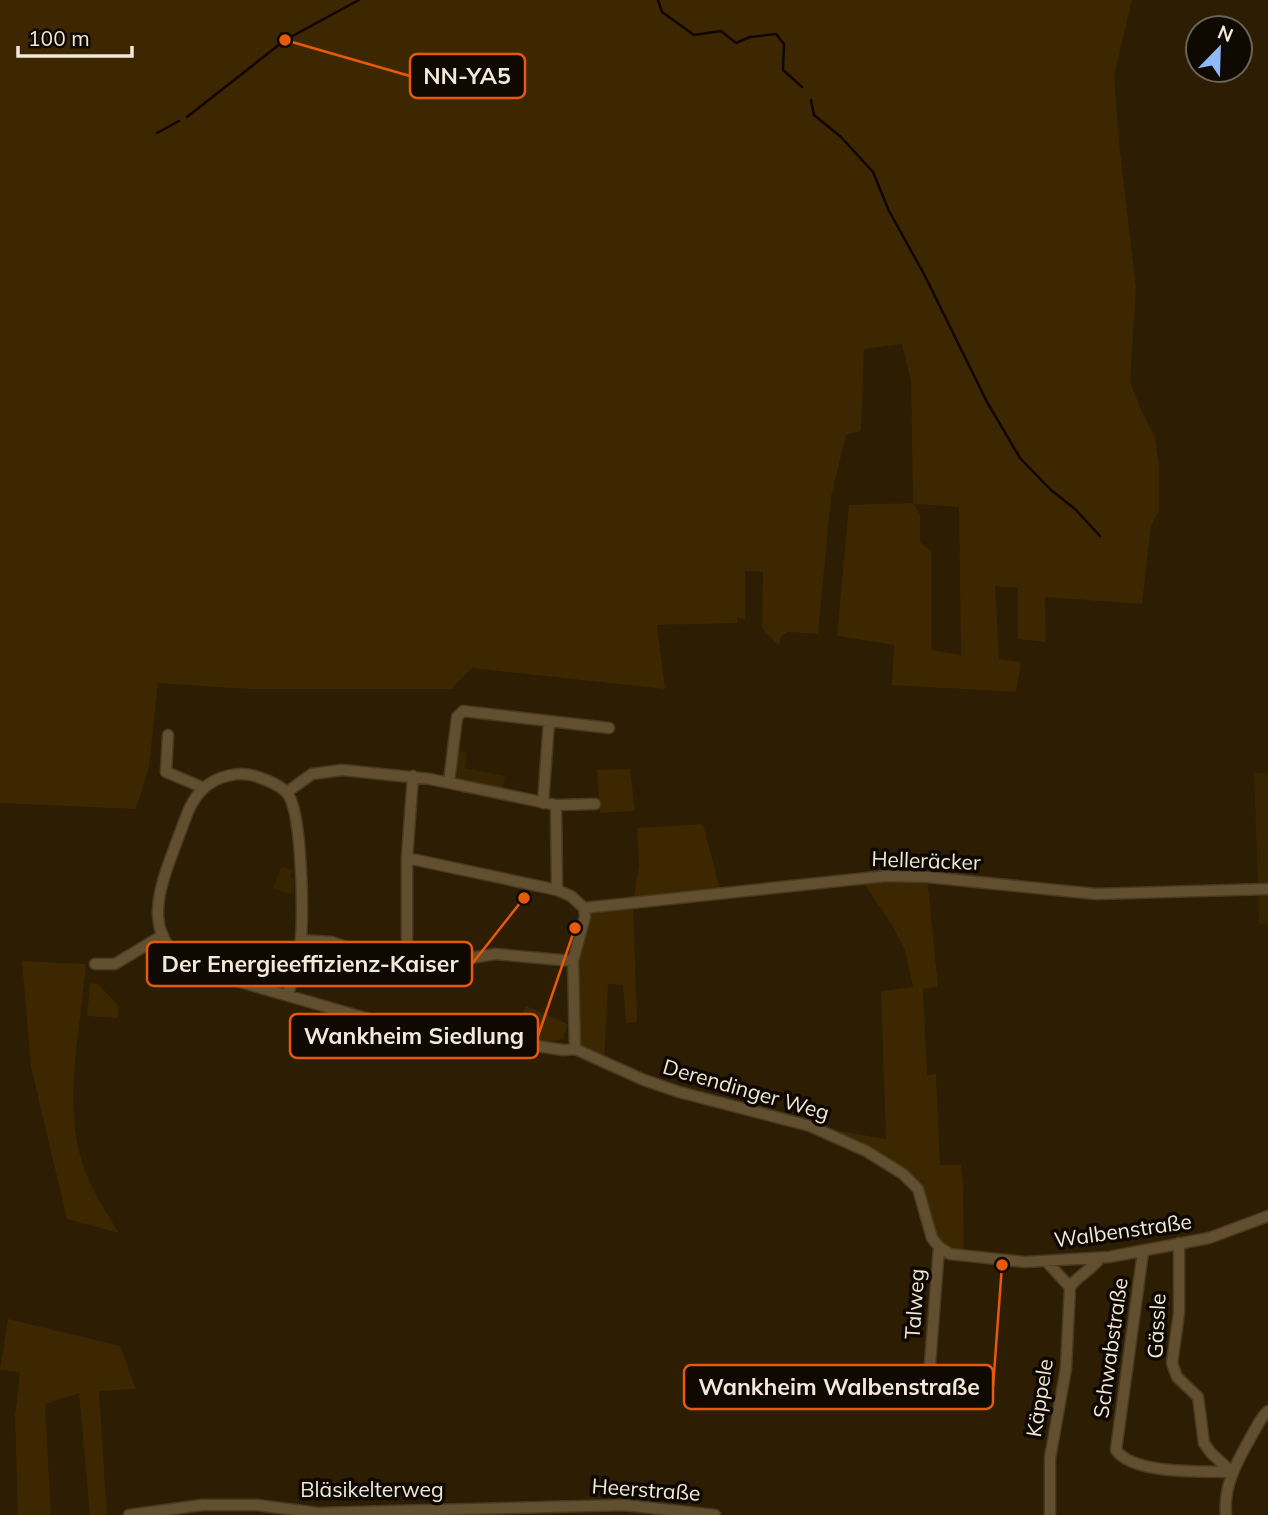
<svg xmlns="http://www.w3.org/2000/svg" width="1268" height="1515" font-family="Mulish,sans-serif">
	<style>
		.built { fill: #372401 }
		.green { fill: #3c2700; fill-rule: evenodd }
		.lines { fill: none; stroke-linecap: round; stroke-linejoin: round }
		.stream { stroke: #120600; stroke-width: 2.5 }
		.minor-casing { stroke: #483a21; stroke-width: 13 }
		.minor { stroke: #614f30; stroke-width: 10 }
		.labels { text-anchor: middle; stroke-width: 7; stroke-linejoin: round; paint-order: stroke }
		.street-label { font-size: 21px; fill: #f3e9da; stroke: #0f0902 }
		.leader { fill: none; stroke: #e8590c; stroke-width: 2.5 }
		.callout-dot { fill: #e8590c; stroke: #0f0902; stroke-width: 2.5 }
		.callout { fill: #0f0902; stroke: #e8590c; stroke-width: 2.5 }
		.callout-label { font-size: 23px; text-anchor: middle; font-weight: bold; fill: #f3e9da }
	</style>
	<rect width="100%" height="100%" fill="#2c1d03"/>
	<!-- built -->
	<path class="built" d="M452,750L467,752L465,768L505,776L502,793L449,782Z
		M1254,772L1268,774V924H1259Z
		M282,866L293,871L290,877L294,879V889L291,895L273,887Z"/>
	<!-- green -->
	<path class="green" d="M0,0H1132L1114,75L1120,151L1136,288L1130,382L1142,412L1155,437L1159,467V511L1151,526L1142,604L1045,597L1046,642L1018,639V588L995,586L999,659L1021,662L1016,692L892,685L894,645L837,636L849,505L913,503L911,381L902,344L864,349L861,431L846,435L831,497L818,634L788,632L781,636L779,646L762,628L763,572L745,571V619L737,618V623L657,625L665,689L472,668L451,689H249L158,683L149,767L136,809L0,803ZM914,504L959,507L961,655L931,650V552L920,542V514Z
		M630,769L635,811L600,813L597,770Z
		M703,824L721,893L633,903L637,1022L626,1023L623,985L608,984L604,1062L575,1049L573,961L584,908L633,902L639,866L637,828Z
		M927,877L938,987L923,989L927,1075L936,1074L940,1165H961L963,1184L964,1255L939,1247L918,1189L903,1174L810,1126L886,1139L881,991L913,987L905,950L892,925L861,879Z
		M22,961L86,964C81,1025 63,1102 82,1162C90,1188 105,1210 119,1233L67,1219L31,1067Z
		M90,983L98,984L118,1005V1018L87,1016Z
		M526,1006L568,1024L563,1039L549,1042L514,1036Z
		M8,1319L120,1346L136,1389L99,1391L107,1515H90L79,1393L45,1404L51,1515H18L15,1417L20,1372L0,1370Z"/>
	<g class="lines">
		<!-- stream -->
		<path class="stream" d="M658,0L662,12L694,35L721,31L736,43L750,37L776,34L784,44L783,70L802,87
			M811,100L814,115L841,137L873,172L889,211L924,274L987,402L1020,458L1051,490L1075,509L1100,536
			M187,117L285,40L359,0
			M157,133L179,121"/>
		<defs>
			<path id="minor" d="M168,735L166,772L204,788
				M449,782L457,717L463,711L609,728
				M287,792L312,774L342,770L430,779L556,805L595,804
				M543,803L549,721
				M556,805L557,890
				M407,858L557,890L571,896L584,908L585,917L573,961L575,1049
				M584,908L886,876L927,877L1096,894L1268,889
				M301,940L332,942L388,962L407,965H428L495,954L573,961
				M95,964H115L163,935
				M407,965V858L413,776
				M288,996C292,977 299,957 301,938C303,911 302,818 289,796C284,787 267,780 258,777C241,770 216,776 203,789C189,802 184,823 177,841C156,896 137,946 209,973L376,1021L563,1050L575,1049
				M575,1049L644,1080L679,1092L810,1126L866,1151L903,1174L918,1189L932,1238L939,1247L950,1254L1025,1262L1109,1257L1209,1238L1268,1216
				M1179,1243V1313L1172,1363L1177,1377L1198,1397L1204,1443L1211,1453L1232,1472
				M1143,1252L1116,1450C1133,1475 1204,1471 1232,1472
				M1046,1261L1070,1287
				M930,1364L939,1247
				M129,1515L202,1505H257L318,1513L624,1505L715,1515
				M1050,1515V1458L1066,1368L1070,1287C1078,1275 1092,1270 1100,1258
				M1226,1515C1223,1485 1238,1460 1252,1435C1257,1426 1261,1417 1268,1411"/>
		</defs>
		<!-- minor casing -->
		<use href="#minor" class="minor-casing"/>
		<!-- minor -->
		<use href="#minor" class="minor"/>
	</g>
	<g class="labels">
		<!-- street labels -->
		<g class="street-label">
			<text transform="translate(926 861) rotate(2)" y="7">Helleräcker</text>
			<text transform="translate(746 1090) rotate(16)" y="7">Derendinger Weg</text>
			<text transform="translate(1123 1231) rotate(-8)" y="7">Walbenstraße</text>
			<text transform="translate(915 1304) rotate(-86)" y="7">Talweg</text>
			<text transform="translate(1157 1326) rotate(-87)" y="7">Gässle</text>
			<text transform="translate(1111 1348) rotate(-82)" y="7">Schwabstraße</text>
			<text transform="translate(1040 1398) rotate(-81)" y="7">Käppele</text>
			<text x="372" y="1497">Bläsikelterweg</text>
			<text transform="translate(646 1490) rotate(4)" y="7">Heerstraße</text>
		</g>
	</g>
	<!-- callouts -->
	<path class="leader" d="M285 40L410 76M524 898L472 964M575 928L538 1036M1002 1265L993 1387"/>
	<g class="callout-dot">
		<circle cx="285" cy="40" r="7"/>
		<circle cx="524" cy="898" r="7"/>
		<circle cx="575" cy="928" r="7"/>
		<circle cx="1002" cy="1265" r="7"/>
	</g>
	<g class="callout">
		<rect x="410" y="54" width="115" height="44" rx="7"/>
		<rect x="147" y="942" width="325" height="44" rx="7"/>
		<rect x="290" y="1014" width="248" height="44" rx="7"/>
		<rect x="684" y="1365" width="309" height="44" rx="7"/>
	</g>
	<g class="callout-label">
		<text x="467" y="84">NN-YA5</text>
		<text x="310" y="972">Der Energieeffizienz-Kaiser</text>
		<text x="414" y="1044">Wankheim Siedlung</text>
		<text x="839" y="1395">Wankheim Walbenstraße</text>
	</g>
	<!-- north arrow -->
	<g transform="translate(1219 49) rotate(23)"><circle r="33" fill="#0f0902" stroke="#6a6358" stroke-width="2"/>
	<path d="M0-5L12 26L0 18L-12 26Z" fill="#8eb9fd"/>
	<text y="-10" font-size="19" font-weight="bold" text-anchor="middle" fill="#f3e9da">N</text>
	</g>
	<!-- scale -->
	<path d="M18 46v10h114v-10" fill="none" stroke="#f3e9da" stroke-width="3.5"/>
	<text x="28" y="46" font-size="21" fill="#f3e9da" stroke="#0f0902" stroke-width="5" paint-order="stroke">100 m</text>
</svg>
